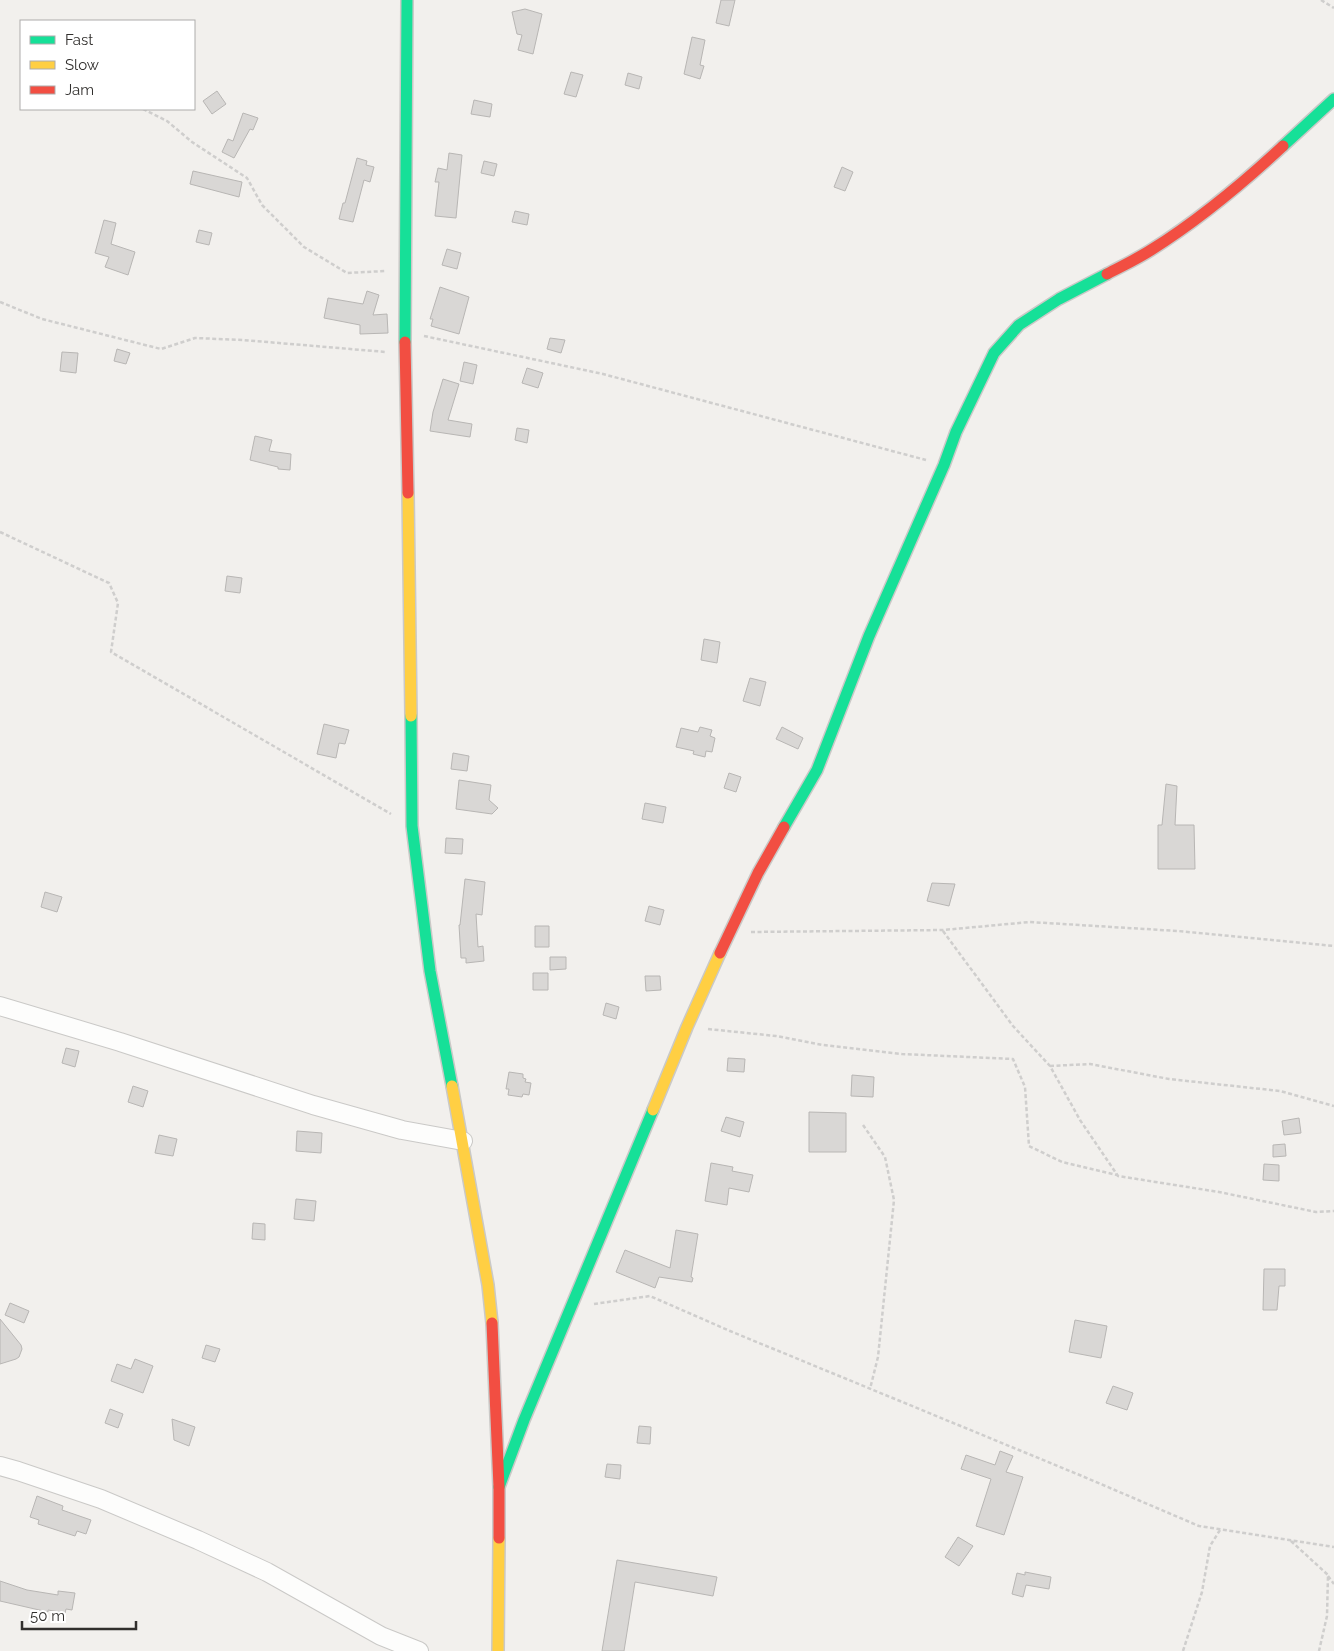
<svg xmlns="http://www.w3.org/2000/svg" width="1334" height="1651" font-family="Raleway,sans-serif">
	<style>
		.building { fill: #d9d7d5; stroke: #b8b6b4 }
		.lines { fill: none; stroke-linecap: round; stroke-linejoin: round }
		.street-casing { stroke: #cac9c7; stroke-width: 20 }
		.fast-casing { stroke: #cac9c7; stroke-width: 14 }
		.slow-casing { stroke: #cac9c7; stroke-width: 14 }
		.jam-casing { stroke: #cac9c7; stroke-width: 14 }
		.path { stroke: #cfcecd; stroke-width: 2.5; stroke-dasharray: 4 2.5; stroke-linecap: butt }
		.street { stroke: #fdfdfc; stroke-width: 18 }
		.fast { stroke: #16e098; stroke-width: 11 }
		.slow { stroke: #ffcf43; stroke-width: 11 }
		.jam { stroke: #f24e42; stroke-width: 11 }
	</style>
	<rect width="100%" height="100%" fill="#f2f0ed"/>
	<!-- building -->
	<path class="building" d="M721,0H735L729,26L716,23Z
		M525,9L542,14L533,54L518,50L522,35L517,34L512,12Z
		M692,37L705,40L700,65L704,66L700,79L684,74Z
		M571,72L583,75L576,97L564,94Z
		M628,73L642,77L639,89L625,85Z
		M217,91L226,104L212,114L203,101Z
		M474,100L492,104L490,117L471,114Z
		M243,113L258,118L253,130L250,129L234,158L222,152L228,139L233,141Z
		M449,153L462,155L456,218L435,216L439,182H435L438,168L447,170Z
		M357,158L367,161L366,165L374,167L370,182L364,180L353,222L339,219L343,203H345Z
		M484,161L497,164L494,176L481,173Z
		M842,167L853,172L845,191L834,187Z
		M193,171L242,182L239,197L190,184Z
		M515,211L529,214L527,225L512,222Z
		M104,220L116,223L111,244L135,252L128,275L105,267L109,257L95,253Z
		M199,230L212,233L209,245L196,242Z
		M447,249L461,253L457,269L442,265Z
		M440,287L469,297L459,334L431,326L433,319H430Z
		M367,291L379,295L373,315L387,314L388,333L360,334V325L324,318L328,298L363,304Z
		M550,338L565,340L561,353L547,349Z
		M117,349L130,353L126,364L114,361Z
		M62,352L78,353L76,373L60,371Z
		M464,362L477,365L473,384L460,381Z
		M527,368L543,373L538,388L522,383Z
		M443,379L459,384L448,420L472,424L470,437L430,431L433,412Z
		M517,428L529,430L527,443L515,440Z
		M255,436L272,440L269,451L291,454L290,470L278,469V467L250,460Z
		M227,576L242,578L240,593L225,591Z
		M704,639L720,642L717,663L701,660Z
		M750,678L766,682L760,706L743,701Z
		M324,724L349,730L345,744L339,743L336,758L317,754Z
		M700,727L712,730L710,736L715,738L712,752L706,751L705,757L693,754L694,751L676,747L681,728L698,732Z
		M782,727L803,738L798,749L776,739Z
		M453,753L469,756L467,771L451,769Z
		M729,773L741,777L736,792L724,788Z
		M459,780L491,785L489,800L498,808L492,814L456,809Z
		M1166,784L1177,786L1175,825H1194L1195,869H1158V825H1162Z
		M645,803L666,807L663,823L642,819Z
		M446,838L463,839L462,854L445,853Z
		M465,879L485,882L482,915L476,914L478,947L483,946L484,961L466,963V958H461L459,925H460Z
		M932,883L955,884L949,906L927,901Z
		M45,892L62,897L57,912L41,907Z
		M649,906L664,910L660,925L645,921Z
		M535,926H549V947H535Z
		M550,957H566V969L550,970Z
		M533,973H548V990H533Z
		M645,976H660L661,990L646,991Z
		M606,1003L619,1007L616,1019L603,1015Z
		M66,1048L79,1051L75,1067L62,1063Z
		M728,1058L745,1059L744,1072L727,1071Z
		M509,1072L523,1074V1078L526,1079L525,1082L531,1083L529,1095L523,1094L522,1097L508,1095L509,1089H506Z
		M852,1075L874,1077L873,1097L851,1096Z
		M133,1086L148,1091L143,1107L128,1102Z
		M809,1112L846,1113V1152H809Z
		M726,1117L744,1122L740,1137L721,1131Z
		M1299,1118L1301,1133L1284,1135L1282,1121Z
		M297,1131L322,1133L321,1153L296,1151Z
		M159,1135L177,1139L173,1156L155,1153Z
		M1285,1144L1286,1156L1273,1157V1145Z
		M711,1163L733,1167L732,1171L753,1175L749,1192L729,1188L727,1205L705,1201Z
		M1264,1164L1279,1165V1181L1263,1180Z
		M296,1199L316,1201L314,1221L294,1219Z
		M253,1223L265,1224V1240L252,1239Z
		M676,1230L698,1234L691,1277L693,1278L692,1282L659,1277L655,1288L616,1272L625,1250L670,1268Z
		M1264,1269H1285V1286H1279L1277,1310H1263Z
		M10,1303L29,1311L24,1323L5,1315Z
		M0,1319L21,1345L22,1349L19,1357L16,1359L0,1364Z
		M1075,1320L1107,1326L1101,1358L1069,1352Z
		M206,1345L220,1349L215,1362L202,1358Z
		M135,1359L153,1366L143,1393L111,1381L117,1364L131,1369Z
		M1113,1386L1133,1393L1127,1410L1106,1403Z
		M110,1409L123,1414L118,1428L105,1423Z
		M172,1419L195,1427L189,1446L174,1440Z
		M639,1426L651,1427L650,1444L637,1443Z
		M1000,1451L1013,1456L1006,1472L1023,1477L1004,1535L976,1526L991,1479L961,1469L966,1455L995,1465Z
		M607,1464L621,1465L620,1479L605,1477Z
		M37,1496L63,1506L62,1510L91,1520L86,1534L77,1531L75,1536L38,1524L39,1520L30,1517Z
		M958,1537L973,1546L959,1566L945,1557Z
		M617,1560L717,1577L713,1596L635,1582L624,1651H602Z
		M1025,1572L1051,1577L1049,1589L1026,1585L1023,1597L1012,1594L1017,1573L1025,1575Z
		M0,1581L27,1590L58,1595V1591L75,1593L72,1610L66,1609L65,1613L48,1610V1612L0,1601Z"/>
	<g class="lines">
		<defs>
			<path id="street" d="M0,1006L120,1042L313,1105L402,1130L463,1141
				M0,1466L18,1471L101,1499L198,1540L267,1572L381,1636L419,1651"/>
			<path id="fast" d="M1283,146L1334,99
				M405,342L407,0
				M411,716L412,826L430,971L452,1086
				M784,827L817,770L869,636L944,465L956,432L994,353L1019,325L1059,299L1107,274
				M499,1487L524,1420L653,1110"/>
			<path id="slow" d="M408,493L411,716
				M452,1086L488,1285L492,1323
				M653,1110L687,1027L720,953
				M498,1651L499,1538"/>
			<path id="jam" d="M1107,274C1122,266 1137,259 1151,250C1199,220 1242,184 1283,146
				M405,342L408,493
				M720,953L758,873L784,827
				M492,1323L499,1487V1538"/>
		</defs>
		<!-- street casing -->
		<use href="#street" class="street-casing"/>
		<!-- fast casing -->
		<use href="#fast" class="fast-casing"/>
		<!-- slow casing -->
		<use href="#slow" class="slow-casing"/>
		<!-- jam casing -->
		<use href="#jam" class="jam-casing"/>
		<!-- path -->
		<path class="path" d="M1321,0L1334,8
			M143,109L167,121L192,142L247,178L262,205L304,247L347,273L385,271
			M0,302L42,319L161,349L195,338L243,340L386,352
			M424,336L603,374L926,460
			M0,532L109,583L118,603L111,652L391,814
			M943,931L1013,1026L1050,1066L1080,1120L1118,1176L1219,1192L1316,1212L1334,1211
			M751,932L943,930L1030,922L1178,931L1334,946
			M708,1029L776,1036L823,1045L902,1054L1013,1059L1025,1087L1029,1146L1062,1162L1117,1175
			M1050,1066L1090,1064L1169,1079L1280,1091L1334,1106
			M863,1125L885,1157L894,1200L878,1357L870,1389
			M594,1304L650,1296L730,1331L1082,1476L1199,1526L1334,1547
			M1291,1541L1328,1575L1327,1616L1319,1651
			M1328,1576L1334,1584
			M1183,1651L1202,1592L1210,1546L1220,1530"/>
		<!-- street -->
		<use href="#street" class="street"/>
		<!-- fast -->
		<use href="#fast" class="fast"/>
		<!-- slow -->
		<use href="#slow" class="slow"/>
		<!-- jam -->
		<use href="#jam" class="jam"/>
	</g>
	<!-- legend -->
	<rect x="20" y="20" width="175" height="90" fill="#ffffff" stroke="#adacab"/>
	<rect x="30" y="36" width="25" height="8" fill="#16e098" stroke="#adacab"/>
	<text x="65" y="45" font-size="15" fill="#312f2d">Fast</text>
	<rect x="30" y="61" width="25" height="8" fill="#ffcf43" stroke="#adacab"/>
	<text x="65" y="70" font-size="15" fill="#312f2d">Slow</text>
	<rect x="30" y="86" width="25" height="8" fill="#f24e42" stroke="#adacab"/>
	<text x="65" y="95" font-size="15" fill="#312f2d">Jam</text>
	<!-- scale -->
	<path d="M22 1621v8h114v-8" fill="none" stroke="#312f2d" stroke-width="2.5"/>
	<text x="30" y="1621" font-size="15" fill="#312f2d" stroke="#ffffff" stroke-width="4" paint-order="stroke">50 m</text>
</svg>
